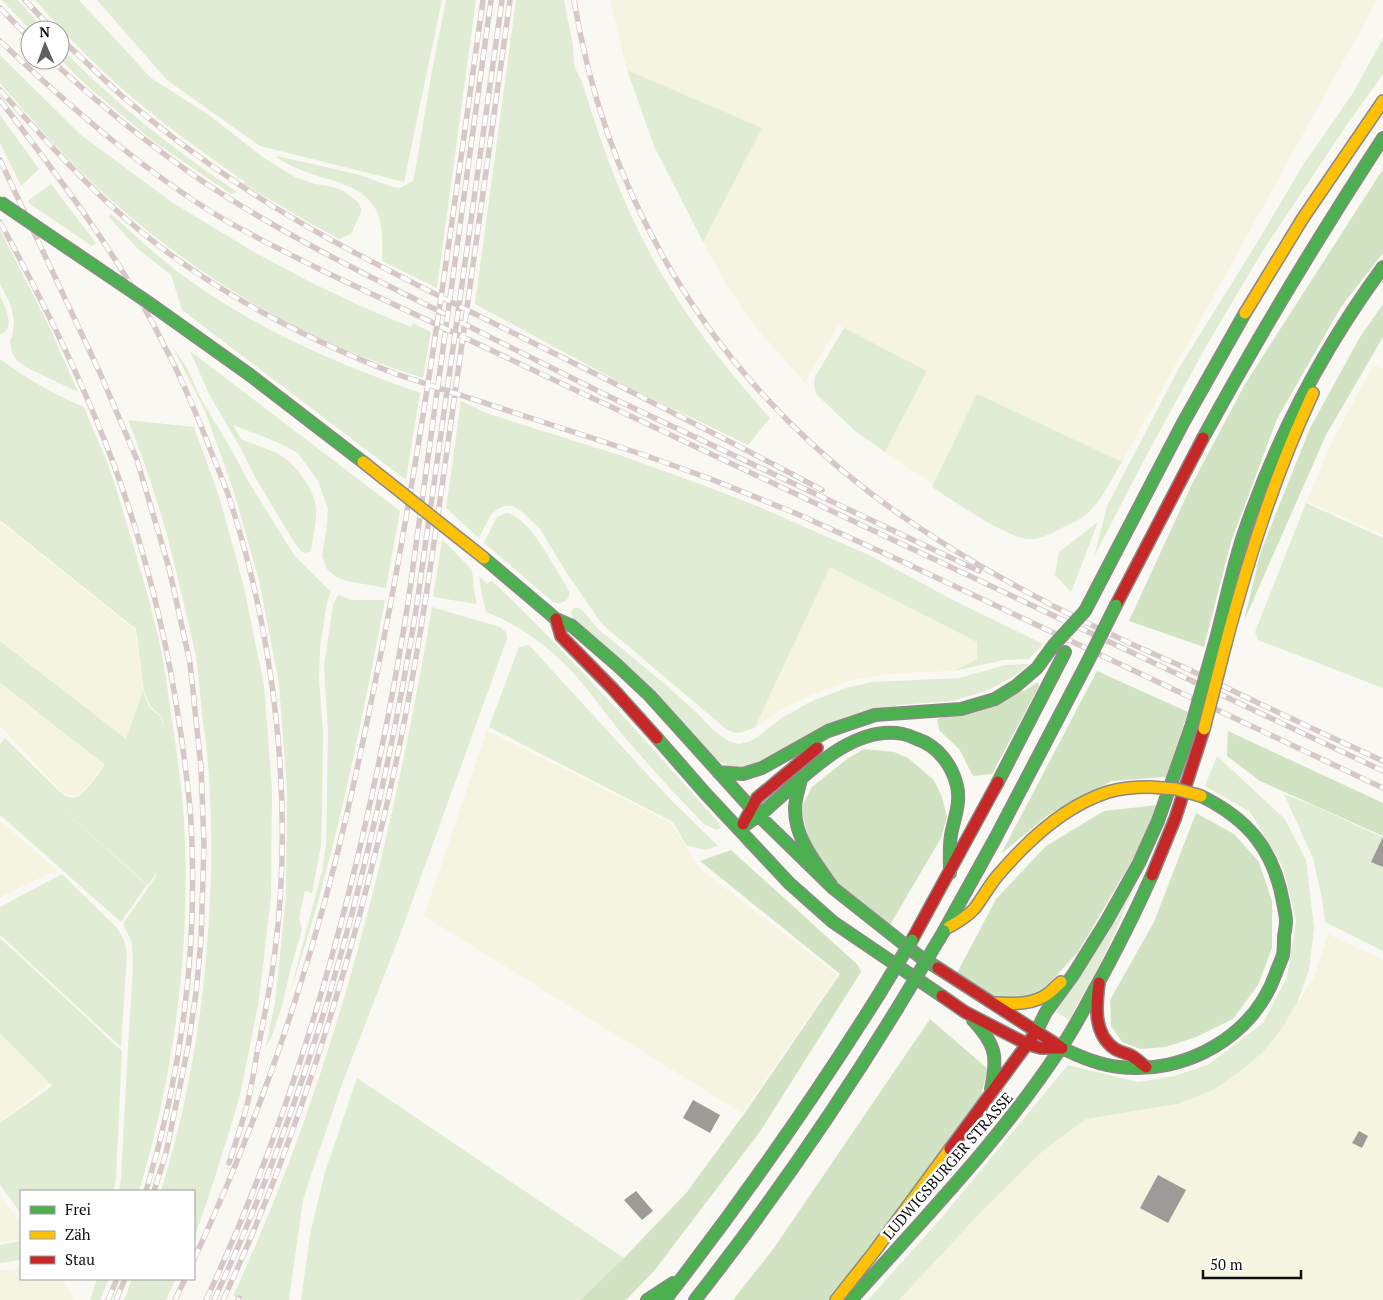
<svg xmlns="http://www.w3.org/2000/svg" width="1383" height="1300" font-family="'PT Serif',serif">
	<style>
		.farmland { fill: #f4f4e0 }
		.green { fill: #e1ecd4 }
		.forest { fill: #d1e3c3 }
		.building { fill: #9d9b97 }
		.lines { fill: none; stroke-linecap: round; stroke-linejoin: round }
		.fast-casing { stroke: #8a8987; stroke-width: 14 }
		.slow-casing { stroke: #8a8987; stroke-width: 14 }
		.jam-casing { stroke: #8a8987; stroke-width: 14 }
		.fast { stroke: #4caf50; stroke-width: 11 }
		.slow { stroke: #ffc107; stroke-width: 11 }
		.jam { stroke: #c62828; stroke-width: 11 }
		.rail-casing { stroke: #d5c8c6; stroke-width: 5.5 }
		.rail { stroke: #fff; stroke-width: 4; stroke-dasharray: 11; stroke-linecap: butt }
		.fast-bridge-casing { stroke: #8a8987; stroke-width: 14; stroke-linecap: butt }
		.slow-bridge-casing { stroke: #8a8987; stroke-width: 14; stroke-linecap: butt }
		.fast-bridge { stroke: #4caf50; stroke-width: 11 }
		.slow-bridge { stroke: #ffc107; stroke-width: 11 }
		.labels { text-anchor: middle; stroke-width: 5; stroke-linejoin: round; paint-order: stroke }
		.street-label { font-size: 15px; fill: #0d0d0d; stroke: #fff }
	</style>
	<rect width="100%" height="100%" fill="#faf8f2"/>
	<!-- farmland -->
	<path class="farmland" d="M610,0H1377L1122,462L977,395L933,484L885,452L927,371L838,325L805,382L757,329L727,285L703,242L762,128L627,70Z
		M1373,365L1383,369V535L1307,501L1332,442Z
		M0,522L135,630L143,690L126,739L0,640Z
		M830,567L977,642V659L954,671L899,673L872,676L845,682L811,695L779,711L755,727Z
		M0,684L104,765L81,793L75,796L68,795L63,793L0,726Z
		M487,730L671,823L699,868L838,975L742,1113L424,916Z
		M0,821L57,870L0,897Z
		M1328,934L1383,960V1300H899L986,1208L1045,1149L1086,1119L1177,1104L1213,1090L1238,1073L1263,1052L1282,1028L1315,975Z
		M0,1035L49,1084L0,1122Z
		M0,1195L21,1223V1239L0,1242Z
		M21,1268V1279H61L70,1292L73,1300H0V1271Z"/>
	<!-- green -->
	<path class="green" d="M2,0H18L44,30H30Z
		M35,0H79L151,78L209,115L264,158L295,177L315,184L329,186L344,191L359,203L361,209L360,215L351,234L339,239L308,222L244,184V181C190,144 137,105 90,59C71,40 53,20 35,0Z
		M97,0H442L404,182L260,146L167,80Z
		M446,0H476L437,288L382,261C382,244 384,224 375,208C362,184 325,180 301,170C293,167 285,162 277,158V156L360,175L393,187L400,188L413,181L415,172L431,76Z
		M516,0H564C566,14 570,27 572,41C574,49 573,59 575,67C577,73 581,79 583,85C604,154 630,224 669,286C698,334 733,376 770,418L748,445L632,389L475,304Z
		M1383,38V74L1346,126L1262,252L1204,350L1144,460L1094,557L1107,506L1179,368L1255,246L1303,165L1353,93Z
		M60,47C113,102 173,149 237,192L231,194L153,141L86,85L60,59Z
		M0,55L81,135L173,203L254,252L314,284L374,312L411,327L413,323L431,332L423,378C296,339 183,269 87,178C56,148 28,115 0,83Z
		M627,70L762,128L703,242L654,146Z
		M0,115L39,169L21,186L0,143Z
		M51,184L96,243L92,246L30,204L28,201Z
		M111,214C137,237 163,262 192,282C262,332 340,365 420,393L406,480L182,310L171,275L138,249L108,216Z
		M0,230L49,326L78,392L32,370L17,361L12,353L10,340L13,334L14,320L11,306L0,283Z
		M0,296C5,306 17,330 0,334Z
		M844,328L927,371L885,452L854,430L816,394L814,385L815,377Z
		M171,344L188,370L200,397L231,449L247,479L289,547L295,556L331,592L327,602L320,648L319,679L323,731L322,818L321,845L312,893L305,891L299,918L302,930L291,967L282,1006L271,1038L266,1046L275,1003L286,896L287,790L279,684L259,580L234,492L205,411Z
		M190,351L400,511L386,588L347,581L336,577L327,569L322,556L327,524L328,509L318,481L298,453L277,442L233,425L241,439C252,444 265,448 277,453C294,462 315,489 316,508C317,522 313,537 311,551L305,553L301,551L294,542L255,477L241,449L209,394Z
		M0,359C27,379 53,394 84,407C92,427 101,447 109,467C116,486 121,505 127,525C141,571 155,617 164,665C167,683 169,702 172,721C177,754 182,787 184,821C191,946 175,1072 139,1191H119L121,1178L128,1046L133,970L132,944L130,938L123,924L157,875L152,871L155,875L148,885L5,759L147,885L121,922L0,815V744L5,738L62,794C77,803 83,793 92,782C97,776 101,771 105,765L0,683V641L126,739L143,691L150,708L161,717L165,730L162,717L151,707L144,691L136,629L0,520Z
		M977,394L1122,462C1112,478 1104,496 1091,510C1083,519 1069,524 1058,530C1050,534 1038,540 1029,539C1008,539 952,500 932,487Z
		M461,401L486,413L619,455L697,483L757,506L871,556L955,601L1043,644L1029,659L1004,660L954,671L977,659V642L830,567L755,727C744,732 738,736 726,729L602,624L566,572L540,529L521,511L512,506H505L498,509L491,514L479,538L446,508Z
		M128,420L194,427L219,496L243,583L264,685L272,790L271,896L259,1000L241,1091L232,1123L207,1202L194,1238V1191H161C194,1085 209,975 211,864C211,831 211,798 208,765C207,748 204,731 202,714C200,697 199,680 197,663C194,645 189,627 185,609C171,545 153,481 128,420Z
		M1306,503L1383,538V688L1258,640L1255,632Z
		M506,513C530,516 556,571 569,591C570,601 563,604 554,603L484,543L497,517Z
		M1098,522L1071,592L1055,575L1059,552Z
		M442,539L472,570L474,589L477,604L433,597Z
		M479,576L487,584L491,580C571,656 644,739 718,822L721,828L716,830L704,824C677,796 651,768 626,739C609,718 593,696 576,676C551,648 520,625 486,612L481,590Z
		M338,595L352,600H385C360,732 333,865 290,993L322,871L326,846L328,731L324,666L333,605Z
		M432,607L500,627L506,632L507,639L401,932L342,1084L313,1169L303,1200L289,1300H243L233,1296C334,1078 392,843 432,607Z
		M574,608H579L584,612L598,629L666,685L697,713L714,731L730,742L739,744L748,742L756,738L783,717L814,700L846,688L872,682L959,678L1005,665L1029,664L1014,676L989,690L953,701L898,705L747,767L729,766L720,762L574,622L571,613Z
		M529,645L670,799L718,846L705,850L686,845L673,822L489,727L519,647Z
		M1217,756L1285,819L1306,860L1314,927L1309,970L1297,1003L1282,1028L1263,1052L1238,1073L1213,1090L1177,1104L1086,1119L1045,1149L985,1208L899,1300H868L942,1217L1068,1065L1138,1082L1175,1076L1209,1064L1263,1023L1287,977L1296,920L1283,867L1250,812L1205,786Z
		M1284,794L1315,806L1383,838V951L1325,922L1322,899L1313,858Z
		M1148,857L1105,954L1069,1020L1056,1012Z
		M62,874L117,928L124,940L127,954L121,1047L0,935V907Z
		M0,938L122,1051L116,1179L113,1191H21V1213L0,1185V1123L52,1086L0,1034Z
		M357,1078L624,1258L580,1300H301L310,1235L325,1172Z
		M21,1241V1260L0,1263V1245Z
		M97,1279H109L100,1300H90Z
		M132,1279H176L166,1300H124Z"/>
	<!-- forest -->
	<path class="forest" d="M1383,169V253L1341,307L1277,419L1231,542L1204,647L1129,621L1192,484L1245,384Z
		M1383,304V337L1326,435L1244,621L1261,551L1310,428L1360,337Z
		M1097,671L1188,712L1166,777L1112,781L1048,815L1001,854Z
		M1038,682L1039,686L992,774L973,776L959,749L939,730L937,719L1026,690Z
		M1228,731L1383,803V836L1260,781L1227,756Z
		M864,749L894,752L908,758L934,780L942,797L947,817L941,838L890,925L841,887L812,852L801,809L806,798L812,787L847,759Z
		M1159,805L1148,833L1078,952L1040,994L999,999L957,973L996,899L1046,846L1104,811Z
		M1196,813L1234,834L1259,862L1272,901V948L1258,985L1233,1019L1196,1037L1166,1047L1140,1049L1122,1042L1111,1026L1110,1000L1154,922Z
		M731,850L858,965L861,972L759,1133L654,1271L626,1300H580L624,1258L687,1192L744,1114L840,974L700,861Z
		M930,1019L988,1069L981,1095L867,1250L828,1300H733L774,1248Z"/>
	<!-- building -->
	<path class="building" d="M1383,837V867L1371,862Z
		M693,1100L720,1115L710,1133L683,1118Z
		M1359,1131L1368,1136L1362,1148L1352,1143Z
		M1158,1175L1186,1190L1168,1223L1140,1208Z
		M636,1191L653,1211L642,1220L624,1200Z"/>
	<g class="lines">
		<defs>
			<path id="fast" d="M250,375L363,462
				M1203,438C1259,335 1319,236 1383,138
				M484,558L556,619L572,626L617,665L650,696L751,808L833,888L919,956L938,968
				M1085,611L1183,423L1245,313
				M1216,639C1225,605 1232,570 1243,536C1276,438 1322,350 1383,267
				M657,738L705,793L789,883L833,922L942,996
				M718,772L743,774L762,768L828,731L875,715L961,709L995,699L1016,686L1037,668L1053,646
				M801,779C799,789 795,799 795,809C795,840 817,864 833,888
				M998,782L1065,652
				M740,829C750,821 761,815 770,806C805,776 852,724 903,734C908,735 913,737 917,739C938,746 952,765 957,786C961,803 954,819 951,835C949,847 950,860 950,873
				M944,931L996,837L1087,663
				M973,1020C996,1045 998,1056 991,1089
				M1036,1032L1046,1012L1073,975L1106,922L1139,863L1158,821L1192,724
				M1062,1048C1080,1057 1099,1065 1119,1067C1186,1075 1254,1036 1276,973C1278,967 1281,961 1283,955C1284,949 1284,942 1284,936C1285,931 1286,926 1286,921C1286,915 1284,908 1283,902C1274,850 1248,819 1201,796
				M647,1300L673,1283
				M665,1300C741,1202 812,1101 878,996
				M695,1300C768,1207 835,1110 897,1009
				M851,1300C926,1216 1005,1135 1066,1040C1077,1023 1086,1005 1096,987C1116,951 1135,913 1152,875"/>
			<path id="slow" d="M1245,313L1303,218L1383,101
				M1226,643C1249,557 1275,474 1313,393
				M949,927C958,922 967,917 974,909C983,898 989,885 999,874C1028,840 1064,806 1108,792C1121,788 1136,787 1150,787
				M995,1003C1013,1004 1034,1005 1049,993C1053,990 1057,985 1061,982
				M836,1300L874,1252L950,1149"/>
			<path id="jam" d="M1116,605L1203,438
				M556,619L561,636L613,689L657,738
				M743,824L757,798L817,748
				M1152,875L1175,819L1204,729
				M912,940L998,782
				M938,968L1062,1048
				M1099,983C1096,1006 1093,1034 1115,1049C1120,1052 1125,1053 1130,1055C1136,1058 1141,1063 1146,1067
				M942,996L965,1012L1027,1044L1041,1048H1062
				M950,1149L1036,1032"/>
		</defs>
		<!-- fast casing -->
		<use href="#fast" class="fast-casing"/>
		<!-- slow casing -->
		<use href="#slow" class="slow-casing"/>
		<!-- jam casing -->
		<use href="#jam" class="jam-casing"/>
		<!-- fast -->
		<use href="#fast" class="fast"/>
		<!-- slow -->
		<use href="#slow" class="slow"/>
		<!-- jam -->
		<use href="#jam" class="jam"/>
		<defs>
			<path id="rail" d="M25,0L53,30
				M574,0C607,200 708,368 869,492C957,559 1063,614 1165,659C1194,671 1222,686 1250,699C1294,720 1339,741 1383,761
				M0,8L30,39
				M60,38C81,57 101,77 122,96C159,128 199,158 240,185C311,233 390,271 467,310C585,369 705,427 822,490
				M0,41C66,103 134,163 210,211C245,233 284,251 321,270L1383,771
				M51,60C100,105 150,146 205,183C281,233 364,274 445,314
				M0,90C44,139 88,188 139,230C215,293 304,338 396,374L647,456L716,481L802,516L899,560L1383,788
				M0,100C60,179 121,258 165,347C182,379 196,413 209,446C215,462 222,478 228,494C275,636 294,803 275,951C271,985 264,1019 257,1053C254,1071 251,1090 246,1109C241,1127 235,1145 229,1163
				M0,160L100,373L137,460L169,568L190,663L201,767L204,845L201,940L196,993L188,1047L166,1153L154,1191
				M0,222C43,301 83,381 114,465C146,552 168,643 181,735C185,764 189,792 191,821C198,946 182,1072 146,1191
				M460,322L608,396L979,571
				M194,1259C253,1134 299,1001 334,867C358,772 377,676 395,580C430,388 456,194 483,0
				M108,1300L117,1279
				M116,1300L125,1279
				M175,1300L185,1279
				M206,1300C309,1081 370,841 408,603L491,0
				M214,1300C317,1081 378,842 417,604L502,0
				M223,1300C280,1178 323,1050 358,921C374,860 389,799 401,738C425,619 440,499 457,379C475,253 492,126 510,0
				M238,1300L239,1298"/>
		</defs>
		<!-- rail casing -->
		<use href="#rail" class="rail-casing"/>
		<!-- rail -->
		<use href="#rail" class="rail"/>
		<defs>
			<path id="fast-bridge" d="M0,202L149,303L250,375
				M1053,646L1085,611
				M1087,663L1116,605
				M1192,724L1216,639
				M878,996L912,940
				M897,1009L944,931"/>
			<path id="slow-bridge" d="M363,462L484,558
				M1204,729L1226,643
				M1150,787L1176,789L1201,796"/>
		</defs>
		<!-- fast-bridge casing -->
		<use href="#fast-bridge" class="fast-bridge-casing"/>
		<!-- slow-bridge casing -->
		<use href="#slow-bridge" class="slow-bridge-casing"/>
		<!-- fast-bridge -->
		<use href="#fast-bridge" class="fast-bridge"/>
		<!-- slow-bridge -->
		<use href="#slow-bridge" class="slow-bridge"/>
	</g>
	<g class="labels">
		<!-- street labels -->
		<g class="street-label">
			<text transform="translate(948 1166) rotate(-49)" y="5">LUDWIGSBURGER STRASSE</text>
		</g>
	</g>
	<!-- legend -->
	<rect x="20" y="1190" width="175" height="90" fill="#ffffff" stroke="#9e9e9e"/>
	<rect x="30" y="1206" width="25" height="8" fill="#4caf50" stroke="#9e9e9e"/>
	<text x="65" y="1215" font-size="15" fill="#0d0d0d">Frei</text>
	<rect x="30" y="1231" width="25" height="8" fill="#ffc107" stroke="#9e9e9e"/>
	<text x="65" y="1240" font-size="15" fill="#0d0d0d">Zäh</text>
	<rect x="30" y="1256" width="25" height="8" fill="#c62828" stroke="#9e9e9e"/>
	<text x="65" y="1265" font-size="15" fill="#0d0d0d">Stau</text>
	<!-- north arrow -->
	<g transform="translate(45 45) rotate(358)"><circle r="24" fill="#ffffff" stroke="#9e9e9e"/>
	<path d="M0-4L9 19L0 12L-9 19Z" fill="#605f5d"/>
	<text y="-8" font-size="14" font-weight="bold" text-anchor="middle" fill="#0d0d0d">N</text>
	</g>
	<!-- scale -->
	<path d="M1203 1270v8h98v-8" fill="none" stroke="#0d0d0d" stroke-width="2.5"/>
	<text x="1210" y="1270" font-size="15" fill="#0d0d0d" stroke="#ffffff" stroke-width="4" paint-order="stroke">50 m</text>
</svg>
